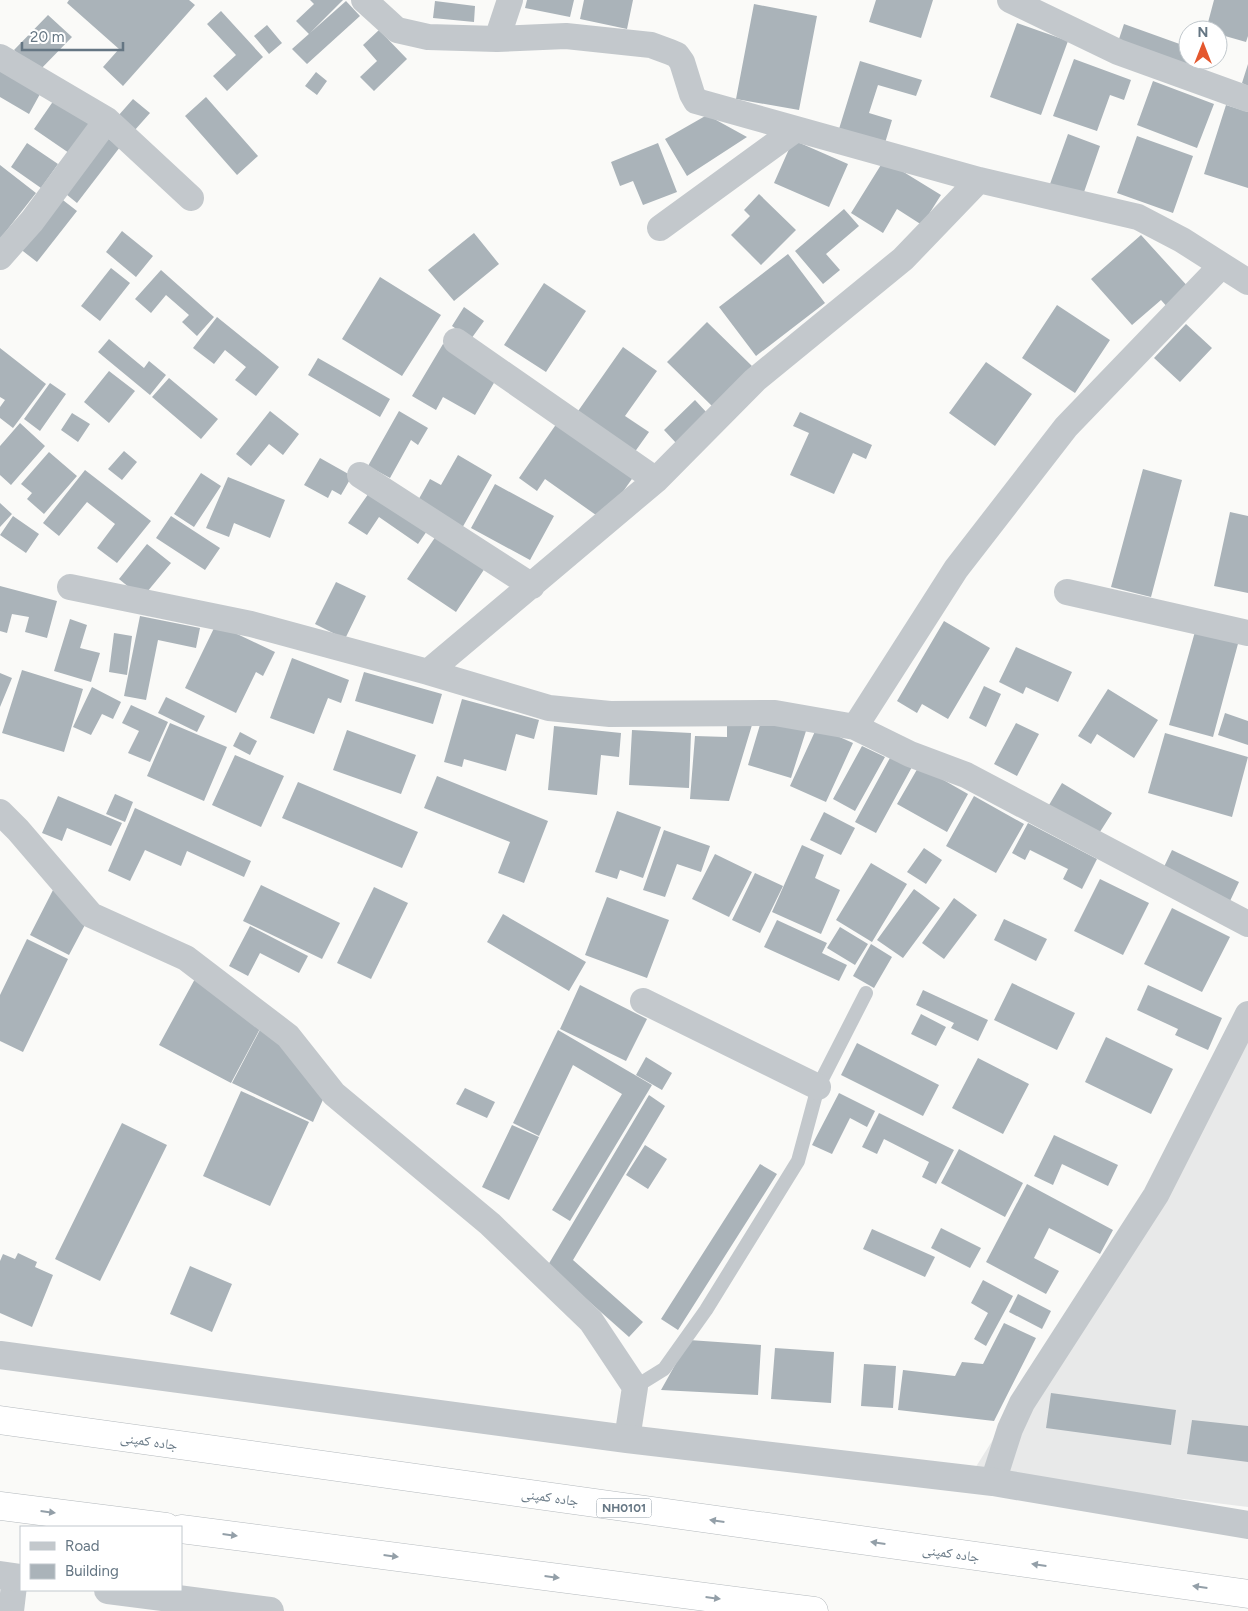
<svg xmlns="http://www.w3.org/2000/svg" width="1248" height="1611" font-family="Figtree,'Noto Naskh Arabic',sans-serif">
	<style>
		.built { fill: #e8e9e9 }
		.building { fill: #aab3b9 }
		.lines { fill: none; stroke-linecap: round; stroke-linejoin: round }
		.trunk-casing { stroke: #b4b9bd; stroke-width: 29 }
		.service { stroke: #c3c8cc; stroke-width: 14 }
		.minor { stroke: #c3c8cc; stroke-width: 26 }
		.tertiary { stroke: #c3c8cc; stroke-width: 28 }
		.trunk { stroke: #fff; stroke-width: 28 }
		.oneway { fill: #939fa8 }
		.labels { text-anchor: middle; stroke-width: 5; stroke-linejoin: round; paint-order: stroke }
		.shield { fill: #fff; stroke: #939fa8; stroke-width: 1 }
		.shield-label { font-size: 12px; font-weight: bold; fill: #657683 }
		.street-label { font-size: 14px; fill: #657683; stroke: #fff }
	</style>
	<rect width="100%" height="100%" fill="#fafaf8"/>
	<!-- built -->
	<path class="built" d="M1248,1034V1507L972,1473Z"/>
	<!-- building -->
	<path class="building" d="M69,0H189L195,5L123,86L103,67L119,49L67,3Z
		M310,0H343L309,34L296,21L314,4Z
		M527,0H574L570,17L525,8Z
		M584,0H633L627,29L580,19Z
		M876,0H933L921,38L869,22Z
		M1214,0H1248V36L1246,42L1218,34V30H1206Z
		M346,1L360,16L307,64L292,49Z
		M435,1L475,6L474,22L433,18Z
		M754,4L817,16L799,110L736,99Z
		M221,11L263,57L227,91L213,76L236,55L207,24Z
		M48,15L72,37L37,73L14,50Z
		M1017,23L1068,41L1041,115L990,97Z
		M1124,24L1188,47V60H1207L1202,73L1118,42Z
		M267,25L282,43L269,54L254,36Z
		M379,30L407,59L374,91L360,77L377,61L363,45Z
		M1074,59L1131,80L1124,100L1110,95L1097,131L1053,116Z
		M860,61L922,80L916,96L878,85L869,113L892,120L885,143L839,129Z
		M1248,64V86L1242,83Z
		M0,71L40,94L29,114L0,97Z
		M316,72L327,81L317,95L305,86Z
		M1153,81L1214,104L1197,148L1137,125Z
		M206,97L258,156L237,175L185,116Z
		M133,99L150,113L134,131L118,116Z
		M54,100L89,124L69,153L34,129Z
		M1226,105L1248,112V188L1204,174Z
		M707,115L747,137L687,176L665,139Z
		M1068,134L1100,146L1083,195L1050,184Z
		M103,135L120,147L77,203L61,190Z
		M1137,136L1193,156L1173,213L1117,193Z
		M793,140L848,164L829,207L774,183Z
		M27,143L58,164L41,188L11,167Z
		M658,143L677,192L643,205L633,181L620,186L611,162Z
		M884,160L941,195L922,225L897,209L883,233L851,213Z
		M0,165L36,193L0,239Z
		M759,194L796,230L761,265L731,235L750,216L744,210Z
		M59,197L77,211L37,262L19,248Z
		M844,209L859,226L826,254L840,270L823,284L795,251Z
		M122,231L153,256L136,277L106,252Z
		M474,233L499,264L454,301L428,270Z
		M1141,235L1191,290L1169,309L1161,300L1132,325L1091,279Z
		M788,254L825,303L756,356L719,307Z
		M111,268L130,283L100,321L81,306Z
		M161,270L214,317L197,336L182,322L189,315L166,295L151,313L135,299Z
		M380,277L441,315L402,376L342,339Z
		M544,283L586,311L546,372L504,345Z
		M1057,305L1110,340L1075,393L1022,358Z
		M464,307L484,321L471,339L452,326Z
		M217,317L279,367L256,396L235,380L246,367L225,350L214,364L193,348Z
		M707,322L752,366L712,406L667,362Z
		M1186,324L1212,348L1180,382L1154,358Z
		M109,339L144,368L149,361L166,375L150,395L98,352Z
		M443,344L498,376L475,415L443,397L436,410L412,396Z
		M623,347L657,371L625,416L649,432L634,453L576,414Z
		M0,348L46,384L13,428L0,418V407L5,400L0,397Z
		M318,358L390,399L380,417L308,375Z
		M986,362L1032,394L995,446L949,413Z
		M109,371L135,391L109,423L84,402Z
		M169,378L218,419L201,439L152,397Z
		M50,383L66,394L40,431L24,419Z
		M695,400L708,414L677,444L664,430Z
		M270,411L299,434L283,455L269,444L251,466L236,454Z
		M399,411L428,428L418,445L411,440L390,478L368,466Z
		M800,412L872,445L866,459L853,453L834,494L790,475L809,433L793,426Z
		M72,413L90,424L78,442L61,430Z
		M20,423L45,446L11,485L0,475V446Z
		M557,423L634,476L603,520L545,479L537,491L519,478Z
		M124,451L137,462L122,480L108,469Z
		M49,452L77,476L44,514L27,499L32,493L21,484Z
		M458,455L492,475L461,530L416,504L430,479L441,485Z
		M320,458L352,476L341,495L332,490L328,498L304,485Z
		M1143,469L1182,480L1151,597L1111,587Z
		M85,470L151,521L117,563L97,548L115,524L87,502L59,536L43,523Z
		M201,473L221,486L194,527L174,514Z
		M228,477L285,500L270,538L234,523L229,537L206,528Z
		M495,484L554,516L530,560L471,528Z
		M371,490L429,528L418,544L379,517L367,535L348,523Z
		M0,503L12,514L0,527Z
		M1230,512L1248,516V593L1214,586Z
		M13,516L39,534L26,553L0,535Z
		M171,516L220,548L205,570L156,538Z
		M438,533L487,565L456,612L407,579Z
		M147,544L171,563L142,598L119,579Z
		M336,582L366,596L345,639L315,624Z
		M0,586L57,601L47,638L25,632L29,617L12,614L7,633L0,631Z
		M140,616L200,628L196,648L158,640L146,700L124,696Z
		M70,619L87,625L80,648L100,653L91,682L54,671Z
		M944,621L990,648L948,719L922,704L917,713L897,701Z
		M216,624L275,652L263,676L256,672L236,713L185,688Z
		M1196,628L1239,640L1213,737L1169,725Z
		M114,633L132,636L127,675L109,672Z
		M1016,647L1072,672L1058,702L1026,687L1023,694L999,682Z
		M292,658L349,680L341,703L328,698L314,734L270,718Z
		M22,670L83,689L64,752L2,733Z
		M364,672L442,694L433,724L355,701Z
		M0,673L12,678L0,707Z
		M984,686L1001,694L986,727L969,718Z
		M92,687L121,702L113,719L102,714L91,735L73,727Z
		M1108,689L1158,720L1134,758L1097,734L1091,744L1078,736Z
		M166,697L205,716L197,732L158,713Z
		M462,699L539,720L534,739L516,734L506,771L464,759L462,767L444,762Z
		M131,705L168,722L150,762L128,753L139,731L122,723Z
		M1225,713L1248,721V745L1218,735Z
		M762,718L806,731L791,778L748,765Z
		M170,723L227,747L204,801L147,776Z
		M1016,723L1039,734L1017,776L994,764Z
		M727,724L752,725L729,801L690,799L695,736L727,737Z
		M554,726L621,733L619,757L601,755L597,795L548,790Z
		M817,727L853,743L826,802L790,786Z
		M347,730L416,755L401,794L333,770Z
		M632,730L691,733L689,788L629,785Z
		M240,732L257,741L250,755L233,746Z
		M1165,733L1248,757L1232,817L1148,793Z
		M862,746L885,757L855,811L833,799Z
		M235,755L284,776L261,827L212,805Z
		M891,756L912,767L876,833L855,822Z
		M919,766L968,794L947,832L897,804Z
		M437,776L548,821L524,883L498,873L510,842L424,808Z
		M298,782L418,832L402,868L282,818Z
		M1062,783L1112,813L1098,835L1049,805Z
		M115,794L133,802L125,822L106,814Z
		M58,796L122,823L111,846L67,828L62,841L42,833Z
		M974,796L1024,824L996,873L946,846Z
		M135,808L251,861L244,877L187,851L181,866L145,850L130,881L108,871Z
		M617,811L661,827L643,878L620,870L617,879L595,872Z
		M824,812L855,828L841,855L810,840Z
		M1028,823L1097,859L1082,889L1063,879L1068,869L1030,850L1025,860L1012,853Z
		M664,830L710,846L701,872L677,864L665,897L643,890Z
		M802,845L824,855L815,878L840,890L821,934L772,912Z
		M924,848L942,860L926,884L907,872Z
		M1172,850L1239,882L1230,901L1163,869Z
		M715,854L752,872L729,917L692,899Z
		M871,863L907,884L872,942L836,920Z
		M755,873L783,886L760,933L732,920Z
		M1100,879L1149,903L1123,955L1074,931Z
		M261,885L340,923L322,959L243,921Z
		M374,887L408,903L371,979L337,963Z
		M914,889L940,908L903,958L877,940Z
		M53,890L87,921L69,955L30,935Z
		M607,897L669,920L647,978L585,955Z
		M954,898L977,915L944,959L922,943Z
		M1172,908L1230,937L1202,992L1144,964Z
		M503,914L586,962L569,991L487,942Z
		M1004,919L1047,939L1036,961L994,940Z
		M777,920L827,943L822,953L847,965L839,981L764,947Z
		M250,926L308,956L299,973L260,953L248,976L229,966Z
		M840,927L868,944L855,965L827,948Z
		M27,939L68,959L23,1052L0,1041V995Z
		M871,944L892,957L874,988L853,976Z
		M196,977L263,1023L231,1083L159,1045Z
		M1012,983L1075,1013L1057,1050L994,1020Z
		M580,985L647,1019L626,1061L560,1029Z
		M1148,985L1222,1018L1208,1050L1175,1035L1178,1029L1137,1010Z
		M923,990L988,1020L978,1041L951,1028L954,1023L916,1005Z
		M921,1014L946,1027L936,1046L911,1034Z
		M263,1024L325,1095L313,1122L232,1083Z
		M558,1030L652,1085L570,1221L552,1210L622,1094L573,1065L539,1136L513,1123Z
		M1106,1037L1173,1069L1151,1114L1085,1082Z
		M857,1043L939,1085L923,1116L841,1075Z
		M646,1057L672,1073L662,1090L636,1075Z
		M978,1058L1029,1084L1003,1134L952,1108Z
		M465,1088L495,1102L487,1118L456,1104Z
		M241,1091L309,1122L270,1206L203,1176Z
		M839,1093L875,1111L867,1127L850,1118L832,1154L812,1145Z
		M649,1095L665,1106L573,1260L643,1322L629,1337L548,1265Z
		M879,1113L954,1150L936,1184L922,1177L929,1162L884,1139L877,1154L862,1147Z
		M122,1123L167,1145L100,1281L55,1259Z
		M512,1125L539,1137L509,1200L482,1187Z
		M1054,1135L1118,1165L1108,1186L1062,1164L1053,1185L1034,1176Z
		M645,1145L667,1159L648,1189L626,1175Z
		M959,1149L1023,1183L1005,1217L941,1183Z
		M760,1164L777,1174L678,1330L661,1319Z
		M1027,1184L1113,1230L1100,1254L1049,1228L1034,1258L1059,1271L1046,1294L986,1262Z
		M941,1228L981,1248L970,1268L931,1248Z
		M872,1229L935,1257L925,1277L863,1249Z
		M18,1253L37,1262L35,1267L53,1275L32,1327L0,1313V1261L3,1254L15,1259Z
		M190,1266L232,1284L212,1332L170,1314Z
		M983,1280L1013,1296L986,1346L974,1339L988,1313L971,1303Z
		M1018,1294L1051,1311L1042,1329L1009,1312Z
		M1004,1323L1036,1338L994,1421L898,1410L903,1370L955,1376L962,1362L983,1364Z
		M689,1340L761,1345L758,1395L661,1390Z
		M775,1348L834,1352L831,1403L771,1399Z
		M864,1364L896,1366L893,1408L861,1406Z
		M1051,1393L1176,1410L1171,1445L1046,1428Z
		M1192,1420L1248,1426V1462L1187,1454Z"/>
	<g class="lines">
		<defs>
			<path id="trunk" d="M0,1420L1248,1594
				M0,1506L166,1527
				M181,1529L814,1611"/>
		</defs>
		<!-- trunk casing -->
		<use href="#trunk" class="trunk-casing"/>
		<!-- service -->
		<path class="service" d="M635,1387L664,1369L706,1310L798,1161L818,1087L866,993"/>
		<!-- minor -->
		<path class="minor" d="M364,0L397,30L428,37L497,39L566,36L651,45L670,52L677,55L682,62L692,94L696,101L979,180L1138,217L1182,240L1248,282
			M1010,0L1118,52L1248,99
			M497,39L510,0
			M0,57L107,120L191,198
			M660,228L796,129
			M0,257L32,221L107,120
			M456,341L656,480
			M360,475L532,586
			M70,587L251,624L428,672L549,708L610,714L775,713L855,727L910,754L966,775L1248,924
			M1067,592L1248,633
			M428,672L656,480L755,380L903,259L979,180
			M855,727L956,569L1066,427L1221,266
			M0,812L18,830L91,915L186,958L288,1036L334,1094L490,1224L591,1321L635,1387L627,1439
			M643,1001L818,1087
			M993,1482L1010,1429L1022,1403L1156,1195L1248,1014
			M11,1611L15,1577"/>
		<!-- tertiary -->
		<path class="tertiary" d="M0,1355L627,1439L993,1482L1248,1525
			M0,1575L21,1578
			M108,1590L270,1611"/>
		<!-- trunk -->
		<use href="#trunk" class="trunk"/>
	</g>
	<!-- one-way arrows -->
	<defs><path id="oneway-solid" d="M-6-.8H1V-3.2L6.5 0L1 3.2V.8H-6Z" transform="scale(1.25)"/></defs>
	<g class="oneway">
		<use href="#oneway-solid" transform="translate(48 1512) rotate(7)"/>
		<use href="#oneway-solid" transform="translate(717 1521) rotate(-172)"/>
		<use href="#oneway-solid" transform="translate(230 1535) rotate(7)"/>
		<use href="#oneway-solid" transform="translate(878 1543) rotate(-172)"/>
		<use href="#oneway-solid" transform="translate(391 1556) rotate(7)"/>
		<use href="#oneway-solid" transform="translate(1039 1565) rotate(-172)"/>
		<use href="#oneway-solid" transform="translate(552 1577) rotate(7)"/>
		<use href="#oneway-solid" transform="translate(1200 1587) rotate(-172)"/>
		<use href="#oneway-solid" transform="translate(713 1598) rotate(7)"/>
	</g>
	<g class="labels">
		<!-- shield labels -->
		<rect class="shield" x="596.5" y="1498.5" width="55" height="19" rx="4"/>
		<g class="shield-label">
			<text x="624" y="1512">NH0101</text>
		</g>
		<!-- street labels -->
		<g class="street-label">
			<text transform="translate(149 1441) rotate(8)" y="5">جاده کمپنی</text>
			<text transform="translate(550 1497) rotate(8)" y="5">جاده کمپنی</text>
			<text transform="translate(951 1553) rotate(8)" y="5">جاده کمپنی</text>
		</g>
	</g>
	<!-- legend -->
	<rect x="20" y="1526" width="162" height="65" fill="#ffffff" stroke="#c1c8cd"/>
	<rect x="30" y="1542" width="25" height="8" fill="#c3c8cc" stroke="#c1c8cd"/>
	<text x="65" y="1551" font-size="15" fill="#657683">Road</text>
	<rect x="30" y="1564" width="25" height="15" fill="#aab3b9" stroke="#c1c8cd"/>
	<text x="65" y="1576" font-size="15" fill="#657683">Building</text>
	<!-- north arrow -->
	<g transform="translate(1203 45)"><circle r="24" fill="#ffffff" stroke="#c1c8cd"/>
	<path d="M0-4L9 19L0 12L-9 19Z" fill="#e4572e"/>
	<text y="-8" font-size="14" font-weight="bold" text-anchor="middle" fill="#657683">N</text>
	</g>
	<!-- scale -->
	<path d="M22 42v8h101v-8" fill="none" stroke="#657683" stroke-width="2.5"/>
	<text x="30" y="42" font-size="15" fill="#657683" stroke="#ffffff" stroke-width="4" paint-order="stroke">20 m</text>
</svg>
